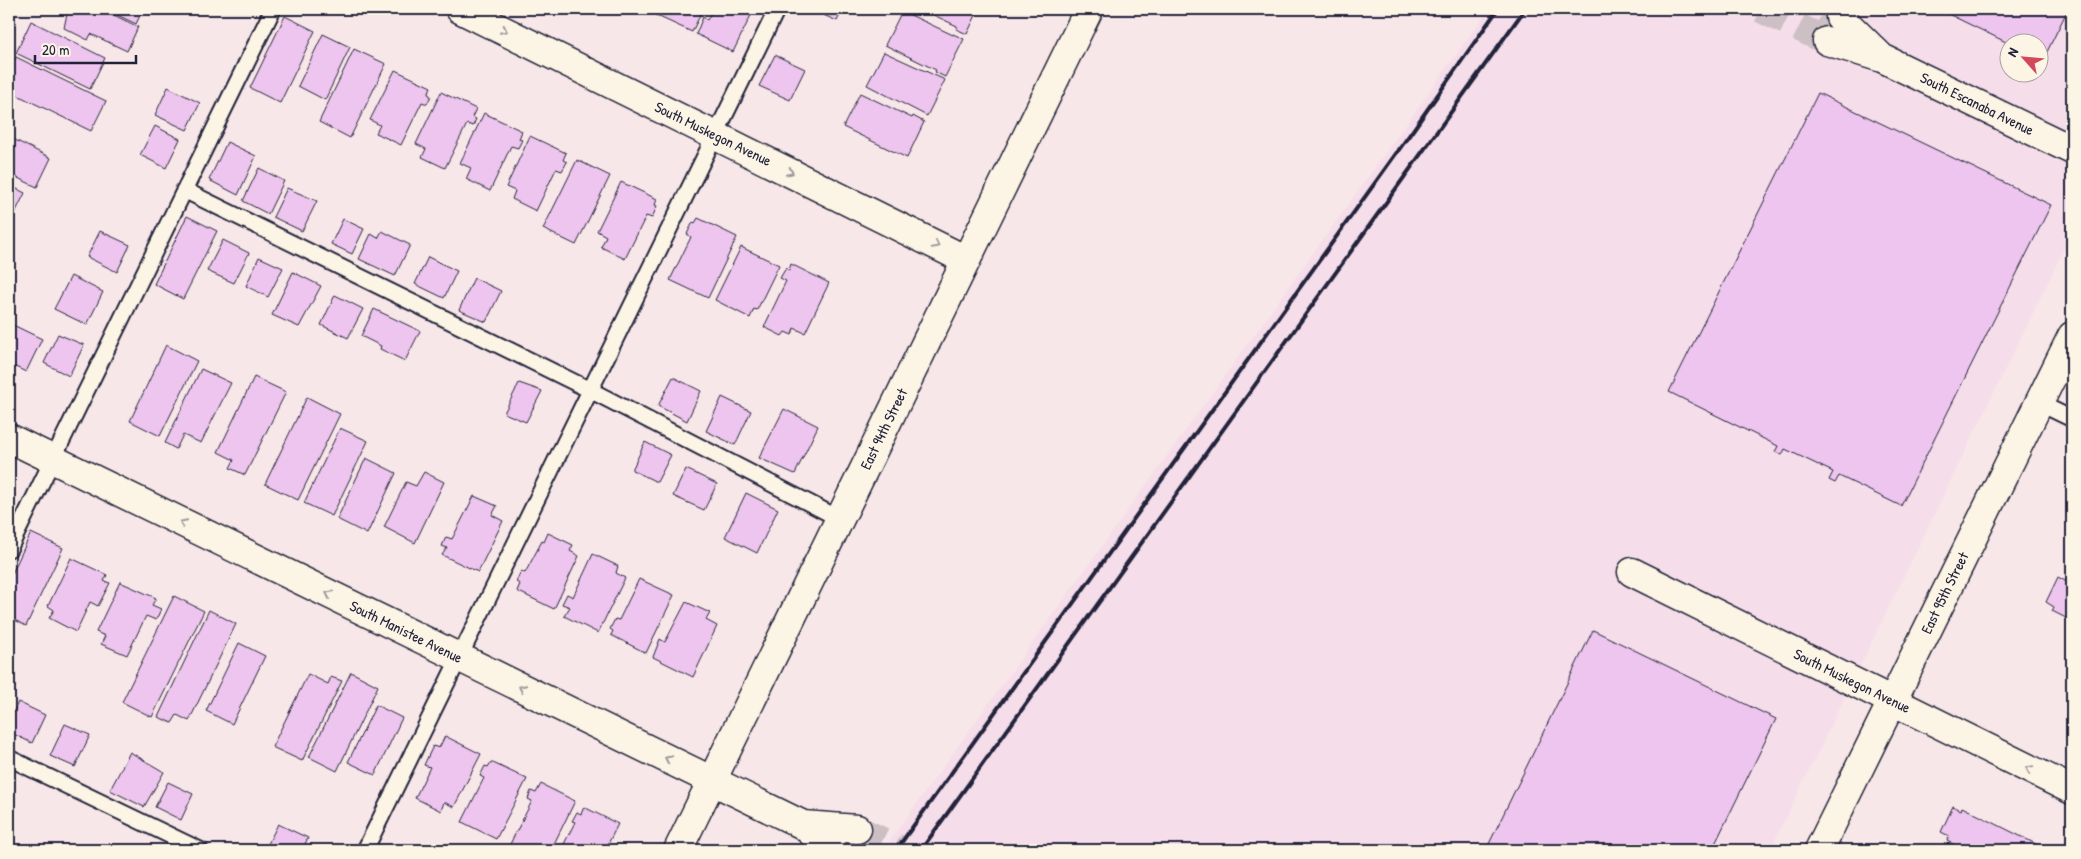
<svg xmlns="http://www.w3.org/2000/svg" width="2081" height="859" font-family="'Patrick Hand',sans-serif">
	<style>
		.built { fill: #f5ddea; fill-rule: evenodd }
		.building { fill: #edc5ee; stroke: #22223b }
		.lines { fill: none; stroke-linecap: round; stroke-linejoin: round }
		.street-tunnel { stroke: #cdc0c5; stroke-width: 28; stroke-dasharray: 28 14; stroke-linecap: butt }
		.lane-casing { stroke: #22223b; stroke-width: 19 }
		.street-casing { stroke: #22223b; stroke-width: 31 }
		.primary-casing { stroke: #22223b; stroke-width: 31 }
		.lane { stroke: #fcf5e5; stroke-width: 15 }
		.street { stroke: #fcf5e5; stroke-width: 28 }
		.primary { stroke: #fcf5e5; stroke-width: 28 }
		.rail { stroke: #22223b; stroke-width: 4 }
		.oneway { stroke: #9a9698 }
		.labels { text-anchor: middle; stroke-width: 5; stroke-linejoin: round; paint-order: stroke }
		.street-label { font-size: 15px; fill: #22223b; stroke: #fcf5e5 }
	</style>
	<rect width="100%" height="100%" fill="#f8e7e8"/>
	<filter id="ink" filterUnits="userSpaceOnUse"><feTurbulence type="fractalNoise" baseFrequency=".02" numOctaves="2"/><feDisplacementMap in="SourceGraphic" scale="10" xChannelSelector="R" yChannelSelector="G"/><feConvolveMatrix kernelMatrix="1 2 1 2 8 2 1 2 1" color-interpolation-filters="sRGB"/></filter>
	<g filter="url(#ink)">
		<!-- built -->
		<path class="built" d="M1489,9H2072V233L1770,850H883ZM2008,42H2038V72H2008Z"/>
		<!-- building -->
		<path class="building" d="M68,9H102L138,27L127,51L91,34L88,40L64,28Z
			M105,9H143L136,24Z
			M658,9H703L692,32L655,15Z
			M713,9H754L733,52L696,34L703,17L707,20Z
			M810,9H843L837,21Z
			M921,9H979L967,34L956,29L957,26Z
			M1938,9H2068L2043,60L2038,58V42L2008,43Z
			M902,11L953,35V34L964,39L945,77L935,72L936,70L885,45Z
			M285,16L315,31L280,103L250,88Z
			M31,21L105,58L90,89L16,53Z
			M323,34L350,47L325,100L298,86Z
			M354,49L386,64L350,138L319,122Z
			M884,52L945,80L927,116L867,85Z
			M775,55L805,69L790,100L759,86Z
			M16,57L106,101L91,131L9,91V71Z
			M395,70L431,87L428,94L431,96L427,104L422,102L401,145L376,133L380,125L370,120Z
			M168,87L200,103L187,130L155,115Z
			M441,92L476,109L472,117L476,119L473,126L467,124L445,168L422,157L426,149L416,144Z
			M860,93L912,118L913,116L924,122L907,158L843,127Z
			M1818,93L2051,205L1901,506L1839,476L1835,483L1829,480L1833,472L1785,449L1782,455L1775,452L1778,446L1669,392Z
			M484,113L522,131L519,139L522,140L518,148L511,146L490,191L466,179L471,168L460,163Z
			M155,126L180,139L166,168L140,155Z
			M530,136L566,153L563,160L567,162L562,171L556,169L536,211L512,199L515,191L506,187Z
			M9,137L51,158L37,187L9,174Z
			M227,142L256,156L238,195L209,180Z
			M577,160L610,176L576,245L543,229Z
			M259,168L284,181L268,214L243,201Z
			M621,182L657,199L655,205L657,206L652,218L646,216L625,259L601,247L606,236L597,231Z
			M9,185L25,193L13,217L9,214Z
			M287,188L317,201L302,231L273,217Z
			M187,216L217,231L183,299L154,284Z
			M698,218L737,237L708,298L670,280L691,237L687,234L693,222L695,223Z
			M343,219L364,229L352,254L331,244Z
			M100,231L130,245L117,272L87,257Z
			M382,231L410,245L395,276L359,259L371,234L378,238Z
			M223,240L249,253L234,283L207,271Z
			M741,247L779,265L757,310L754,309L750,318L715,300Z
			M259,257L283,268L268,297L246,286Z
			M428,257L457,271L444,298L415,284Z
			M791,264L829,283L805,333L794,328L792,335L785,332L782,336L764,327L786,281L780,278L786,268L789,270Z
			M293,272L321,286L299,327L272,315Z
			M71,276L103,292L87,325L54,309Z
			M474,278L501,291L486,322L459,310Z
			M335,295L363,309L348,338L321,325Z
			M374,309L420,331L405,361L380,349L381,346L361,336Z
			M9,323L42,339L26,372L9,364Z
			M58,334L84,345L69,376L44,363Z
			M166,345L197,361L160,436L130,421Z
			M201,369L231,383L201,443L183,435L176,449L165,443Z
			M254,377L286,392L245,475L230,468L234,460L218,452Z
			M673,377L701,391L687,421L658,406Z
			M519,383L542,391L526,422L504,413Z
			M307,397L340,414L298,500L265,484Z
			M722,397L751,411L735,445L706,431Z
			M784,409L818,426L795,474L759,458Z
			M340,428L368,441L332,516L304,503Z
			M645,442L671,455L657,482L632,470Z
			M366,458L396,473L367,534L337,519Z
			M686,469L717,484L704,510L673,496Z
			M424,472L444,482L415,543L384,527L406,482L416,486Z
			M746,493L778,509L757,553L725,537Z
			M474,496L497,506L492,515L503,521L478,572L442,555L447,548L442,546L446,537L452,539Z
			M31,533L63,548L26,626L9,617V580Z
			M548,533L573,545L570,551L579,556L554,609L517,591L520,584L516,582L521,571L525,573L542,541L544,542Z
			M593,554L618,566L616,573L625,578L598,633L564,616L570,607L562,604L567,594L573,597Z
			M71,558L107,575L104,581L110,583L98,606L90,602L76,632L49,618L54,610L48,606Z
			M2058,577L2067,582L2068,580L2072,582V621L2052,611L2054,607L2046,602Z
			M639,579L674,595L646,653L611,635L613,631L610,629L615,619L619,620Z
			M120,582L156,598L152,605L161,609L156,620L146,616L127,655L101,644L105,636L96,632Z
			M174,596L204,611L152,717L122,702Z
			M686,602L710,613L706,620L717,626L693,677L653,657L660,639L665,642Z
			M209,610L236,624L189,721L177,715L172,723L158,717Z
			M1593,630L1776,719L1712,850H1486Z
			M239,643L265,656L232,724L206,711Z
			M351,672L378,686L337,771L309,757Z
			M308,674L328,684L331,677L342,681L302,761L272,747Z
			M18,702L45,715L32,743L9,732V722Z
			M376,705L402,718L375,775L348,762Z
			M65,724L90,735L75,767L50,756Z
			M445,736L481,754L454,807L444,802L441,811L415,798L430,767L424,765L433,746L439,748Z
			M130,752L164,772L144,807L110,790Z
			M491,762L527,779L496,839L462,822L484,778L480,776L485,766L488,767Z
			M168,782L193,794L181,820L155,807Z
			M541,784L575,801L551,850H507L532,801L528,799L531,791L536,793Z
			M1953,806L1961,810L1962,807L2044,848L2042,850H1965L1947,841L1949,836L1941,832Z
			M584,807L618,824L605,850H561L575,822L572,821L577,812L581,814Z
			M278,824L308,838L302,850H265Z"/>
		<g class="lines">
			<!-- street-tunnel -->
			<path class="street-tunnel" d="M1761,9L1827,41
				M1824,9L1840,17
				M857,829L901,850"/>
			<defs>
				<path id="lane" d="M184,190L590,390L840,519
					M2039,403L2072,419
					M9,549L273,9
					M9,758L200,850
					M365,850L777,9"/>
				<path id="street" d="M460,9L966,260
					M1840,17L1879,55
					M1827,41L1882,58L2072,150
					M9,438L803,825L832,850
					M1632,572L2072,790
					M803,825L857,829
					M678,850L1089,9"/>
				<path id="primary" d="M1819,850L2072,336"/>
			</defs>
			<!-- lane casing -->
			<use href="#lane" class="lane-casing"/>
			<!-- street casing -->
			<use href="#street" class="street-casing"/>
			<!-- primary casing -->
			<use href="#primary" class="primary-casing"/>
			<!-- lane -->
			<use href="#lane" class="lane"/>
			<!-- street -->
			<use href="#street" class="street"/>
			<!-- primary -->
			<use href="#primary" class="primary"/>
			<!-- rail -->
			<path class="rail" d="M896,850L1413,130L1498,9
				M921,850L1525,9"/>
		</g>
		<!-- one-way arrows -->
		<defs><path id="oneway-chevron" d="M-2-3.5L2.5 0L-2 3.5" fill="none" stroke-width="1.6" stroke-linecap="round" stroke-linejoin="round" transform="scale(1.25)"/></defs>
		<g class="oneway">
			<use href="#oneway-chevron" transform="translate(504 30) rotate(26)"/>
			<use href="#oneway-chevron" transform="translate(790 172) rotate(26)"/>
			<use href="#oneway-chevron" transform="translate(936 245) rotate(27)"/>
			<use href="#oneway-chevron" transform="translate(183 523) rotate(-154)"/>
			<use href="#oneway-chevron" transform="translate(329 594) rotate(-154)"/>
			<use href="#oneway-chevron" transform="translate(522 688) rotate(-154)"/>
			<use href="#oneway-chevron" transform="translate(668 759) rotate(-154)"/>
			<use href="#oneway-chevron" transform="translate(2029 769) rotate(-154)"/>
		</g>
	</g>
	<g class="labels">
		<!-- street labels -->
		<g class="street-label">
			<text transform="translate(1977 104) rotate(26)" y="5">South Escanaba Avenue</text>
			<text transform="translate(713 134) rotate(26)" y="5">South Muskegon Avenue</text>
			<text transform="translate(884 429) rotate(-64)" y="5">East 94th Street</text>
			<text transform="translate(1945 593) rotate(-64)" y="5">East 95th Street</text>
			<text transform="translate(406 632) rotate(26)" y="5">South Manistee Avenue</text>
			<text transform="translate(1852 681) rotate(26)" y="5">South Muskegon Avenue</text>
		</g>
	</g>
	<!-- margin -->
	<rect width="2081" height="859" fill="none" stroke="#fcf5e5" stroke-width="30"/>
	<rect x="15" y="15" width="2051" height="829" fill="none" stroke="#22223b" stroke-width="2" filter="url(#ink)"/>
	<!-- north arrow -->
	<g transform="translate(2024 58) rotate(297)"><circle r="24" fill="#fcf5e5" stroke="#a5a1a1"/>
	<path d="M0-4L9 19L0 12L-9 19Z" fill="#d1495b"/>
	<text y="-8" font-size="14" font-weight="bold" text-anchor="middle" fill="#22223b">N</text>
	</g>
	<!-- scale -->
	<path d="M35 55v8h101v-8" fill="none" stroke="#22223b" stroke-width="2.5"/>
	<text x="42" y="55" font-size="15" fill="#22223b" stroke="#fcf5e5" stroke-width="4" paint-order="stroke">20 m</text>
</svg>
